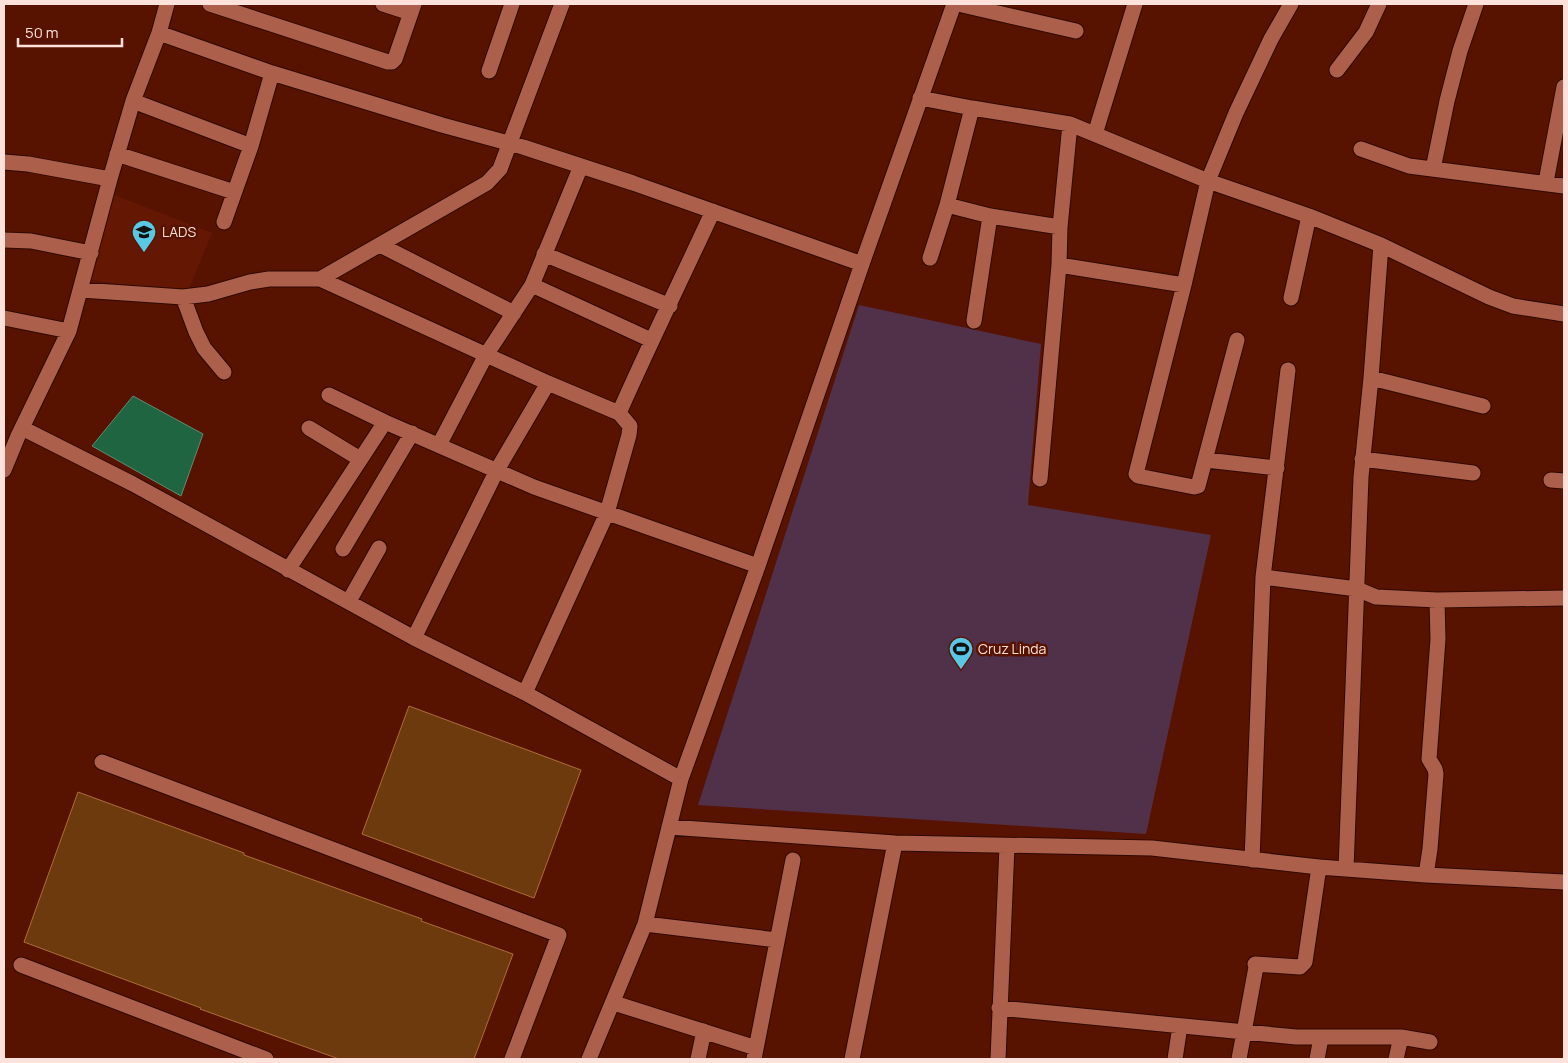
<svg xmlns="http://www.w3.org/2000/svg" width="1568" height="1063" font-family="Manrope,sans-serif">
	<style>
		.built { fill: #641804 }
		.green { fill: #513049 }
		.water { fill: #206541; stroke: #628a6f }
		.building { fill: #6c3a0c; stroke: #ad6d3b }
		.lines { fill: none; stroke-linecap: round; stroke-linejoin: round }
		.minor-casing { stroke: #2e0902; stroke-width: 17 }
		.minor { stroke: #ac604b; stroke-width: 15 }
		.labels { text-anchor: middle; stroke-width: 5; stroke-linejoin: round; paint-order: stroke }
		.poi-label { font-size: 14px; fill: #fde2db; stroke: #581300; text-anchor: start }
	</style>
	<rect width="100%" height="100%" fill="#581300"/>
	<!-- built -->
	<path class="built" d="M112,194L212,233L186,296L88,279Z"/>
	<!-- green -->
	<path class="green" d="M859,305L1041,344L1028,505L1211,535L1146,834L698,805Z"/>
	<!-- water -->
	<path class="water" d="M133,396L203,434L181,496L92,446Z"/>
	<!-- building -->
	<path class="building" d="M409,706L581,770L534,898L362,834Z
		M78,792L244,853V855L422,919L421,921L513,954L474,1059H339L200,1009L201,1008L24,942Z"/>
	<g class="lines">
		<defs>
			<path id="minor" d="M210,4L388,62H392L395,59L414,4
				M383,4L411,13
				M958,4L1076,31
				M159,33L272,73L442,125L523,147L633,183L862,264
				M1337,70L1366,32L1379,4
				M489,71L512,4
				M920,98L972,108L1070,124L1208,181L1309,216L1381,245L1489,297L1513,306L1564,314
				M133,101L251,146
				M1095,134L1135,4
				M1361,149L1409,166L1564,186
				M117,154L234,192
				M4,162L28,164L110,179
				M1433,169L1447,101L1460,51L1476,4
				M1546,182L1564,87
				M947,205L990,216L1060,227
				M224,222L251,146L272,73
				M4,240L31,241L91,253
				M380,245L514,313
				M544,254L670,306
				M930,258L947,205L972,108
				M1059,265L1184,285
				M320,279L548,383L619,413L630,426L629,435L607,513L525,693
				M532,285L651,340
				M81,290L183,297L208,294L250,282L269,279H320L487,183L500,169L562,4
				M183,297L196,332L204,348L224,372
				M1291,298L1309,216
				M4,318L69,331
				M974,321L990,216
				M1237,340L1198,486L1194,487L1138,476L1136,474L1184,285L1208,181L1236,113L1271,39L1291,4
				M1371,378L1483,406
				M329,395L385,422L534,487L758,566
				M619,413C649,345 682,278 713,211
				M22,428L133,484L414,638L525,693L681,779
				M309,428L360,459
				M439,445L486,355L532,285L581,166
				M1362,459L1473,473
				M1206,460L1277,468
				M4,470L18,436L69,331L110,179L133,101L159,33L167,4
				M1040,479L1059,265L1060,227L1070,124
				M1551,480L1564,481
				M343,549L412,433
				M288,570L385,422
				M1263,577L1357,589L1376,597L1437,600L1564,598
				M349,601L379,548
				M414,638L497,470L548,383
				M102,762L559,935L512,1059
				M669,827L895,843L1152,848L1319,867L1426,875L1564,882
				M1252,860L1263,577L1288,370
				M1346,869L1361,477L1371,378L1381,245
				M1426,875L1430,849L1436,774L1435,769L1429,759L1438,639L1437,600
				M645,924L777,940
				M21,965L266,1059
				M614,1003L756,1048
				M999,1008L1296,1037H1401L1430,1042
				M589,1059L645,924L681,779L758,566L862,264L954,4
				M698,1059L704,1031
				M754,1059L793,860
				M852,1059L895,843
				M998,1059L1007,846
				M1175,1059L1180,1026
				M1239,1059L1256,967L1255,964L1300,967L1305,962L1319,867
				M1317,1059L1321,1038
				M1396,1059L1401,1037"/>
		</defs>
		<!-- minor casing -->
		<use href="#minor" class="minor-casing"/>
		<!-- minor -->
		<use href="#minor" class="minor"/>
	</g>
	<!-- icons -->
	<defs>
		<symbol id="university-pin" viewBox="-11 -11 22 30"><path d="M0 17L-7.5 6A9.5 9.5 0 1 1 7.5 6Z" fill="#59c8e4" stroke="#581300"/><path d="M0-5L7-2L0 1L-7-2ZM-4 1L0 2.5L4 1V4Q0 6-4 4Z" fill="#111"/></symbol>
		<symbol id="stadium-pin" viewBox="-11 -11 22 30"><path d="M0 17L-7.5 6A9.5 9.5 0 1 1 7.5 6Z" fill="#59c8e4" stroke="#581300"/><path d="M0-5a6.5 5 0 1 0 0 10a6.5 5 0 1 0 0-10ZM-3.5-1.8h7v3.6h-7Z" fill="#111"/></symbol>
	</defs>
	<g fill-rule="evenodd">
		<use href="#university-pin" x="130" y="218" width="28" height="38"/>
		<use href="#stadium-pin" x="947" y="635" width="28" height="38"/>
	</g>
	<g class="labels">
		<!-- poi labels -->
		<g class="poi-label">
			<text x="162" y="237">LADS</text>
			<text x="978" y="654">Cruz Linda</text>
		</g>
	</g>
	<!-- border -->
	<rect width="1568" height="1063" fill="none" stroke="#fde2db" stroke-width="10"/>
	<!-- scale -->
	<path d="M18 38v8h104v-8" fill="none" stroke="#fde2db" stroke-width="2.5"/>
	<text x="25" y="38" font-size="15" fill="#fde2db" stroke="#581300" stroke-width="4" paint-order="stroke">50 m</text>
</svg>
